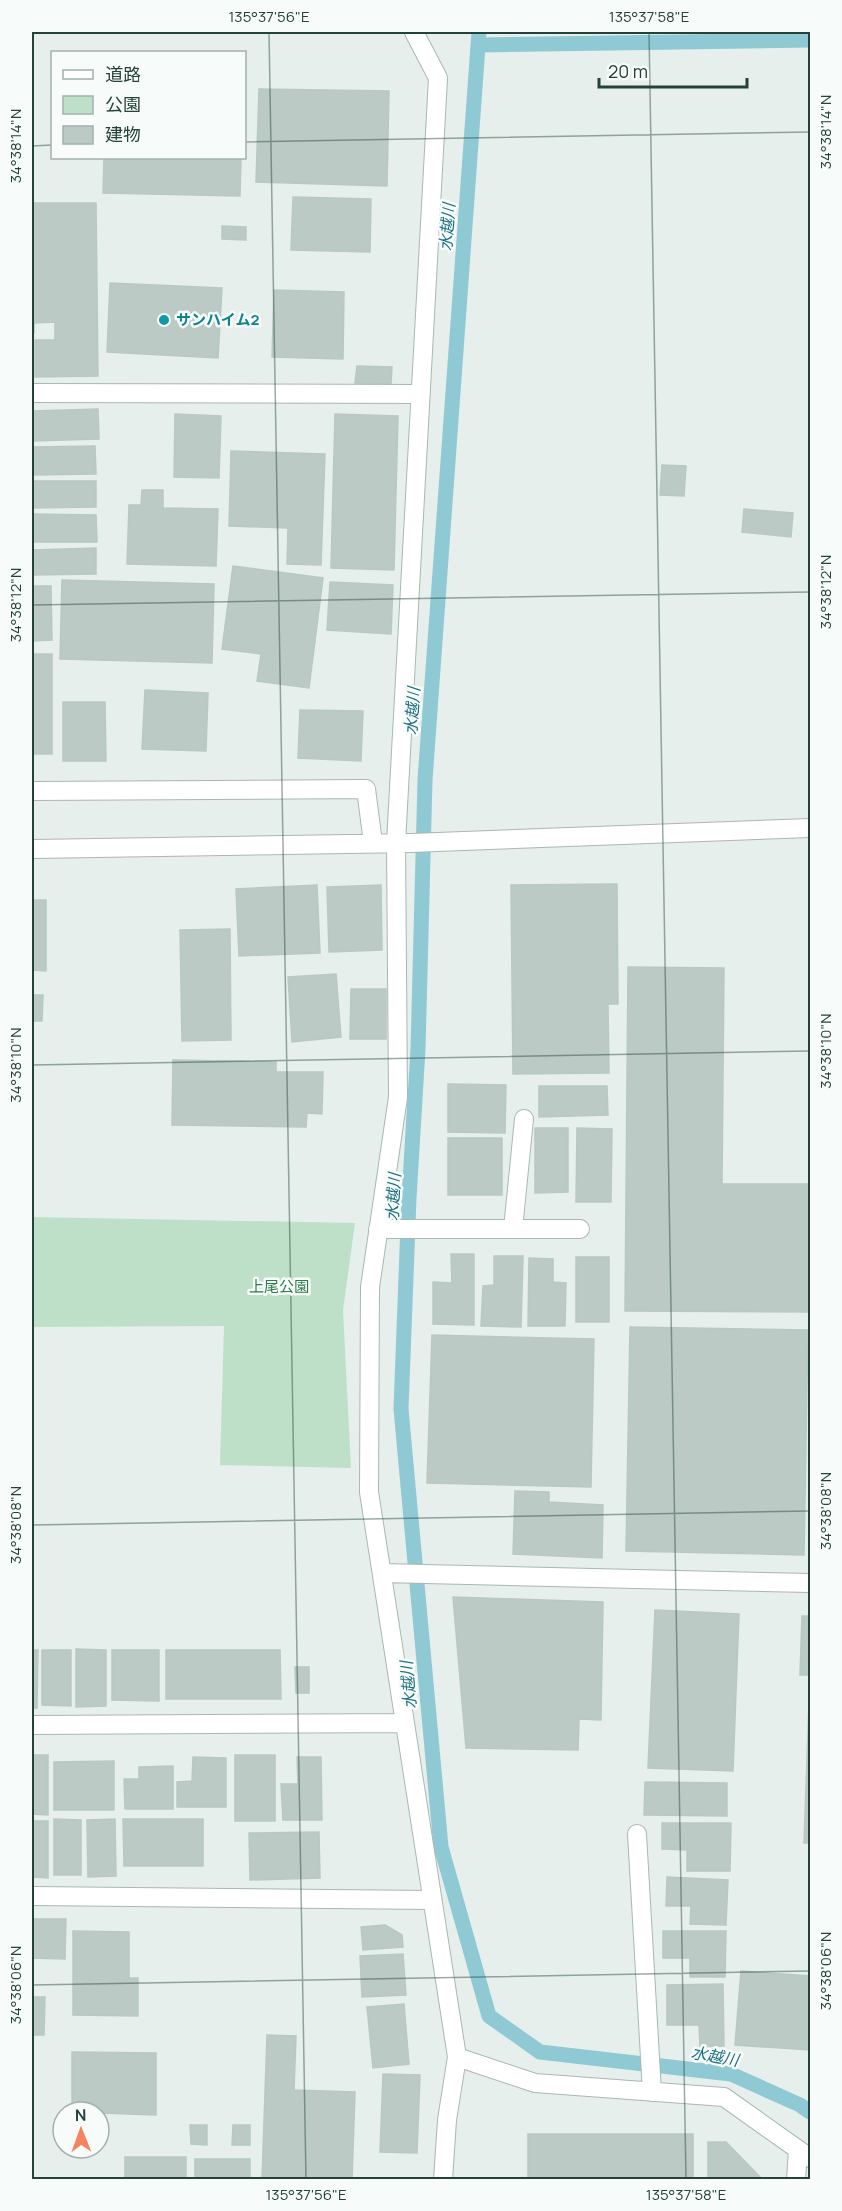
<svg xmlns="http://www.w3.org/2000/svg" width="842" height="2211" font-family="Manrope,'Noto Sans JP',sans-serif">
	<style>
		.green { fill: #bfe0c8 }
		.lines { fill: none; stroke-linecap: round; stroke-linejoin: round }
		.stream { stroke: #8ec9d4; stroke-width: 15 }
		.building { fill: #bbcac4; stroke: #b8c9c2; stroke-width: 1.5 }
		.minor-casing { stroke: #a8b8b2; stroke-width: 20 }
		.minor { stroke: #fff; stroke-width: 18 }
		.ticks { fill: none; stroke: #24423a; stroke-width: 1.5; stroke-opacity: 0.45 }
		.culture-dot { fill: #0f9aa8; stroke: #f7fbf9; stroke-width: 2 }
		.labels { text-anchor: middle; stroke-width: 5; stroke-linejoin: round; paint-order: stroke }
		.culture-label { font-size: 15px; font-weight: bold; fill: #0d838f; stroke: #f7fbf9; text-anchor: start }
		.park-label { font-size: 15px; fill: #2d7a4b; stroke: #f7fbf9 }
		.water-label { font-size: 16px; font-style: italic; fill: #1c6f80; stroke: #f7fbf9 }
		.neatline { fill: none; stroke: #24423a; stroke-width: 2 }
		.ticks-label { font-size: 15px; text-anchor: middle; fill: #24423a }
	</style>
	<rect width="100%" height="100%" fill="#e6efeb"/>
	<!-- green -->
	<path class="green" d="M32,1217L355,1223L343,1310L351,1468L220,1465L224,1326L32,1327Z"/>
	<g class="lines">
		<!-- stream -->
		<path class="stream" d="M479,32L425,780L418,1049L409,1198L401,1409L441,1847L489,2016L540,2052L731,2074L800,2105L810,2112
			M480,45L810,40"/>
	</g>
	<!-- building -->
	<path class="building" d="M259,89L389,91L387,186L256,182Z
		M104,158H241L240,196L103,193Z
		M293,197L371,199L370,252L291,250Z
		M32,203H96L98,376L35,377V340H55V322L34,323V333H32Z
		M222,226L246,227V240L222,239Z
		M110,283L222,288L218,358L107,352Z
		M274,290L344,292L343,359L272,357Z
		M357,366L392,367L391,384L355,383Z
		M98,409L99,439L32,441V411Z
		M175,414L221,416L219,478L174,477Z
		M335,414L398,416L394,570L331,568Z
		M95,446L96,474L32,475V447Z
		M231,451L325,454L321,565L287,564L288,528L229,526Z
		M662,465L686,466L684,496L660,495Z
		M32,481H96V507L32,508Z
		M142,490H163V508L218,509L216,566L127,564L129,505H141Z
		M744,509L793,513L791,537L742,532Z
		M32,514L96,515L97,542H32Z
		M96,548V574L32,575V550Z
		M233,566L323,578L309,688L257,681L261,654L222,649Z
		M62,580L214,584L212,663L60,659Z
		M330,582L393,585L391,634L327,630Z
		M32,586H51L52,640L32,641Z
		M32,654H52V754H32Z
		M145,690L208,693L206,751L142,749Z
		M63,702H105L106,761H63Z
		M300,710L363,711L361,761L298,758Z
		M617,884L618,1004H608L609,1073L513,1074L511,885Z
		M317,885L320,953L239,956L236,889Z
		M381,885L382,950L329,952L327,887Z
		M32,900H46V971L32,970Z
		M230,929L231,1040L182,1041L180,930Z
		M628,967L724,968L722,1184H810V1312L625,1311Z
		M336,974L341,1037L292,1042L288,977Z
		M351,989H386V1039H350Z
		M32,995H43L42,1021H32Z
		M173,1060L276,1062V1072H323L322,1114L307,1113L306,1127L172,1125Z
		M448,1084L506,1085L505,1133L448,1132Z
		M539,1086H607L608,1115L539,1117Z
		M535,1128H568V1192L535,1193Z
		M577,1128L612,1129L611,1202H576Z
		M448,1138H502V1195H448Z
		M451,1254H474V1325L433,1324V1282L452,1283Z
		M494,1256H523L521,1327L481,1326L483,1286L494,1285Z
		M576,1257H609V1322H576Z
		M529,1258L553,1259V1282L566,1283L565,1326H528Z
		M630,1327L808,1330L804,1555L626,1551Z
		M432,1335L594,1339L591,1487L427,1483Z
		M515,1491L549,1492V1502L603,1505L602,1558L513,1554Z
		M453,1597L603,1602L601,1720L579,1719L578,1750L466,1748Z
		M655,1610L739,1614L733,1771L648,1768Z
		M802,1616H810V1843H804L810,1675H800Z
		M76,1649L106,1650V1706L76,1707Z
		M32,1650H38L37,1708H32Z
		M42,1650H71V1706L42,1705Z
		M112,1650H159V1701L112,1700Z
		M166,1650H280L281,1699H166Z
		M295,1667H309V1693H296Z
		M32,1755H48V1815L32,1814Z
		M235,1755H275V1821H235Z
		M193,1757L226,1758V1807H177V1782L192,1781Z
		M297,1757H321L322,1820H283L281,1784H298Z
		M114,1761V1810H54V1762Z
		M173,1766V1809H125L124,1779H139V1767Z
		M645,1782L727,1783V1816L644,1815Z
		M54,1819L81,1820V1875H54Z
		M115,1819L116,1876L88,1877L87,1820Z
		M123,1819H203V1866H124Z
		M32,1821H48V1878L32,1877Z
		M662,1823H731L730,1871H687V1850L662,1849Z
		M319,1832L320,1878L250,1880L249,1833Z
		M667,1877L728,1880L726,1925L690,1924L691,1906H666Z
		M32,1919H66L65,1959L32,1958Z
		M385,1925L402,1935L403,1947L363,1950L361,1927Z
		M73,1931L129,1932V1978H138V2016L73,2015Z
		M663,1931H726L725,1977H690V1958H663Z
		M403,1954L406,1995L362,1997L360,1956Z
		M741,1971L810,1976V2050L735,2045Z
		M723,1984L724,2046L700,2047L699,2025H667V1985Z
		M32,1997H45L44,2035H32Z
		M404,2004L409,2064L373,2068L367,2007Z
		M267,2035L296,2036L294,2090L355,2092L352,2180H262Z
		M72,2052L156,2053V2115L72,2112Z
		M383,2074L420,2075L417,2153L380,2152Z
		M190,2125H207V2145L191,2144Z
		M233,2125H250V2145H232Z
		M528,2134H693V2180H528Z
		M708,2142H726L763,2180H708Z
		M125,2157H186V2180H125Z
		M195,2159H250V2180H195Z"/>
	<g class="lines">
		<defs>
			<path id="minor" d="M414,32L438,78L396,843L398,1097L370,1287L369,1492L457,2057L447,2120L443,2180
				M32,393L421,394
				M32,791L366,789L373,843
				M32,849L411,843L810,828
				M378,1229H580
				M513,1229L524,1119
				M382,1573L810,1583
				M32,1725L405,1723
				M637,1834L652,2092
				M32,1896L432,1900
				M457,2057L535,2083L724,2097L810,2158
				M796,2180L798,2150"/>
		</defs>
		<!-- minor casing -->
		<use href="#minor" class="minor-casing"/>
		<!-- minor -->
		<use href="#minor" class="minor"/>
	</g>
	<!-- ticks -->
	<path class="ticks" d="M269,32L306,2180M649,32L686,2180M244,142L810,132M32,146L52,145M32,605L810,592M32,1065L810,1051M32,1525L810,1511M32,1985L810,1971"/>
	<!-- markers -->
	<circle class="culture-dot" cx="164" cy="320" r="6"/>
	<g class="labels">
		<!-- culture labels -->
		<g class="culture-label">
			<text x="176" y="325">サンハイム2</text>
		</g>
		<!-- park labels -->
		<g class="park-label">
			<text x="279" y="1292">上尾公園</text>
		</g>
		<!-- water labels -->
		<g class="water-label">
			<text transform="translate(447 227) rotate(-86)" y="6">水越川</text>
			<text transform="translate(412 711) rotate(-86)" y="6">水越川</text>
			<text transform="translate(393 1197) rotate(-87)" y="6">水越川</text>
			<text transform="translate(408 1685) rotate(-95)" y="6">水越川</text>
			<text transform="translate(715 2056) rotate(10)" y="6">水越川</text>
		</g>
	</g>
	<!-- border -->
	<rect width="842" height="2211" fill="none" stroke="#f7fbf9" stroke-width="66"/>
	<!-- legend -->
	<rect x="51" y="51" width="195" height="108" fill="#f7fbf9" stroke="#a3b1ad" stroke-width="1.5"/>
	<rect x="63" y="70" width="30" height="9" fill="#ffffff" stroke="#a3b1ad" stroke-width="1.5"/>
	<text x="105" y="81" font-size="18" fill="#24423a">道路</text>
	<rect x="63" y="96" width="30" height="18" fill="#bfe0c8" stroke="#a3b1ad" stroke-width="1.5"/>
	<text x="105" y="111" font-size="18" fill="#24423a">公園</text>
	<rect x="63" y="126" width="30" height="18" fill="#bbcac4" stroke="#a3b1ad" stroke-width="1.5"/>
	<text x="105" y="141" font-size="18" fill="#24423a">建物</text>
	<!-- north arrow -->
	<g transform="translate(81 2130) rotate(359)"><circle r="28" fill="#f7fbf9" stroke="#a3b1ad" stroke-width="1.5"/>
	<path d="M0-4.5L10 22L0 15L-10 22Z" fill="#f4845f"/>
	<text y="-9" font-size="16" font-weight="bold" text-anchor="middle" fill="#24423a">N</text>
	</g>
	<!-- scale -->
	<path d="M599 78v9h148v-9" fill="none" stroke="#24423a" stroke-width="3"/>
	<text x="608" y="78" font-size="18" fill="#24423a" stroke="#f7fbf9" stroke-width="4.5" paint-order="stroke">20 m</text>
	<rect x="33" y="33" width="776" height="2145" class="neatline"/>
	<g class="ticks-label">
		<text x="269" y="22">135°37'56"E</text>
		<text x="649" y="22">135°37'58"E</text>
		<text transform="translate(826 132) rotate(-90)" y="5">34°38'14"N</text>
		<text transform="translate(16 146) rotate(-90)" y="5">34°38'14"N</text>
		<text transform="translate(826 592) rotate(-90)" y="5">34°38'12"N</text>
		<text transform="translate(16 605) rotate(-90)" y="5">34°38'12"N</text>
		<text transform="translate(826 1051) rotate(-90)" y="5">34°38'10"N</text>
		<text transform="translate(16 1065) rotate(-90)" y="5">34°38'10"N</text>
		<text transform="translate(826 1511) rotate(-90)" y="5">34°38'08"N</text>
		<text transform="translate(16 1525) rotate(-90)" y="5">34°38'08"N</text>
		<text transform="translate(826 1971) rotate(-90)" y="5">34°38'06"N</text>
		<text transform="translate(16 1985) rotate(-90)" y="5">34°38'06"N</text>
		<text x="306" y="2200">135°37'56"E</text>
		<text x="686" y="2200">135°37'58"E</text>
	</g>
</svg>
